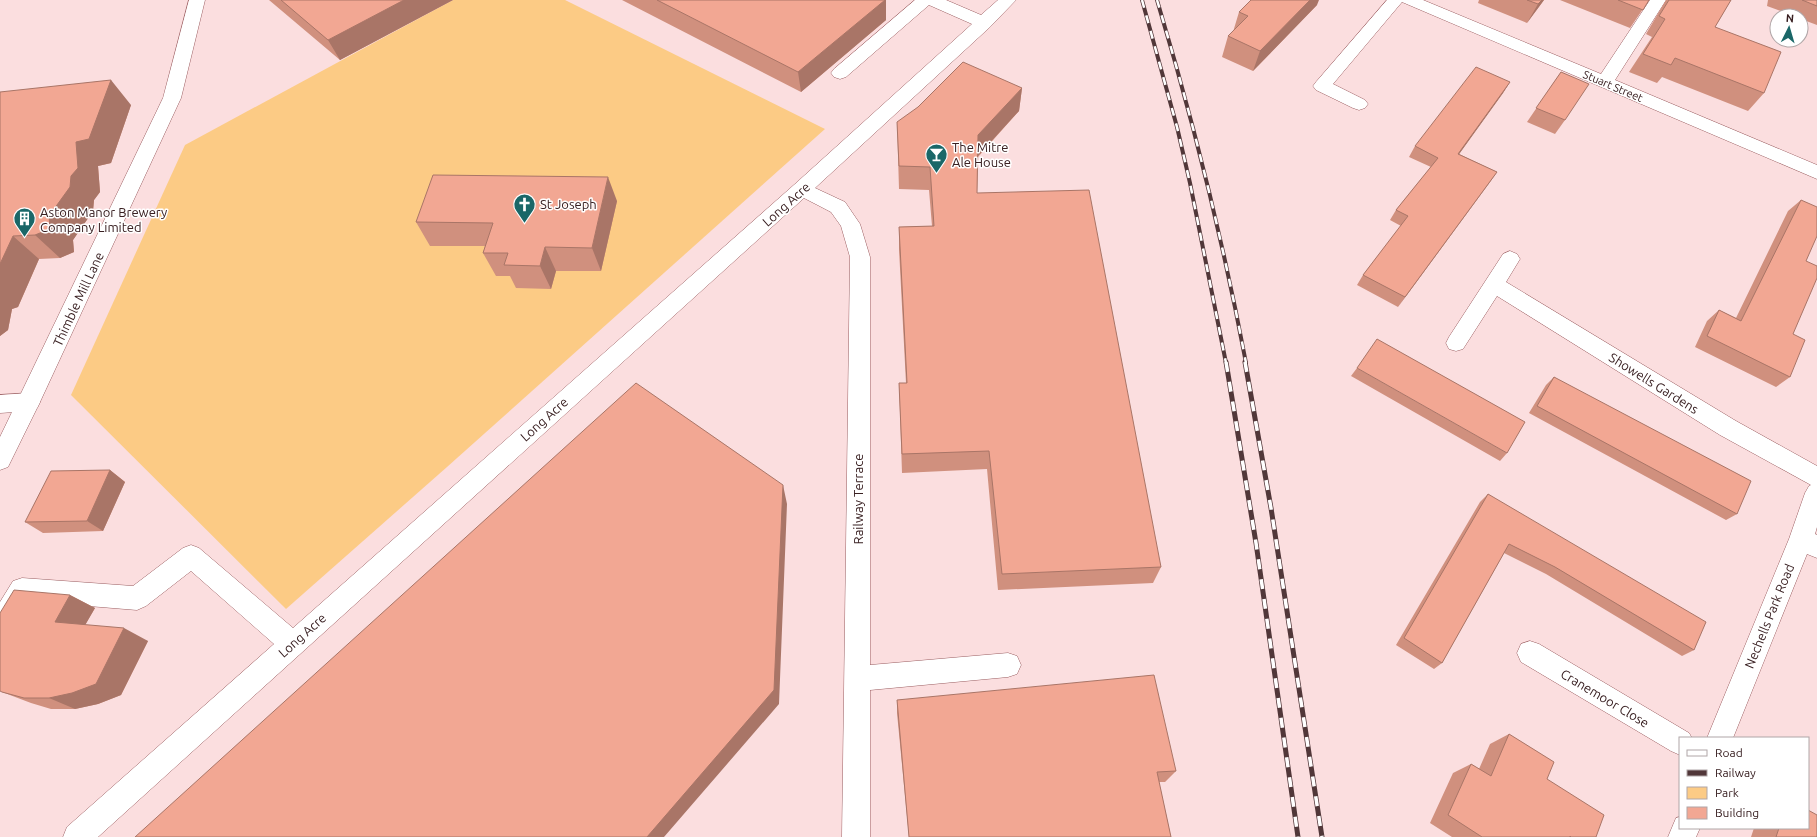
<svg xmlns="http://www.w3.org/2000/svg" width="1817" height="837" font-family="Ubuntu,sans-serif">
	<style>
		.green { fill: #fccb85 }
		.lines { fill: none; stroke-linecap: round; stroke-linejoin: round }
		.minor-casing { stroke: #9b5f62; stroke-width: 1 }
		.major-casing { stroke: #9b5f62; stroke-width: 1 }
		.minor { fill: #fff; fill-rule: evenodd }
		.major { fill: #fff; fill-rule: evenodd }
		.rail-far1-casing { stroke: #513739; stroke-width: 4 }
		.rail-casing { stroke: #513739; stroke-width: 5 }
		.rail-far1 { stroke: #fff; stroke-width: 2.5; stroke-dasharray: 8; stroke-linecap: butt }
		.rail { stroke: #fff; stroke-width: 3.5; stroke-dasharray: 10; stroke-linecap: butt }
		.wall { fill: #d0907e }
		.shaded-wall { fill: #a97567 }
		.building { fill: #f2a793; stroke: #a97567 }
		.labels { text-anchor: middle; stroke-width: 3; stroke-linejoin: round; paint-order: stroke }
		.far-street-label { font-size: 11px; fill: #392022; stroke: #fff }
		.poi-label { font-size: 13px; fill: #392022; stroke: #fff; text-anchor: start }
		.street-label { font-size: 13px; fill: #392022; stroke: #fff }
	</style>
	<rect width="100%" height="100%" fill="#fbdedf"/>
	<!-- green -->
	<path class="green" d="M453,0H565L825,129L447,467L286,609L71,395L185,145Z"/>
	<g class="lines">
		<defs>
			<path id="minor" d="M915,0H946L981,15L998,0H1016L990,27L815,188L845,202L860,224L870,257V665L1008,653L1017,656L1021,665L1017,674L1008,677L870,690V837H842L850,257L841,226L831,212L804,198L98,837H63L67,827L274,644L191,571L146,606L137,610L28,601L9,633L0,637V602L13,581L22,578L133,586L183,548L191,545L199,548L293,628L795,184L972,24L929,5L846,77L840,79L834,77L831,73L834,69Z
				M1387,0H1423L1601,74L1650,0H1666L1615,80L1817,165V179L1402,2L1333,84L1365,100L1368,104L1365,108L1359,110L1353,108L1316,90L1313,86L1316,82Z
				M1510,251L1517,254L1520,259L1506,282L1736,421L1817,466V527L1815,534L1817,535V558L1807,554L1733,738H1707L1789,539L1805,493L1809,486L1811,485L1720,435L1497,296L1463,349L1456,351L1449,349L1446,343L1449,337L1503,254Z
				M29,393L37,396L40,402L37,408L29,411L0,413V395Z
				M1530,641L1539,644L1689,733L1692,738H1680V755L1671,751L1521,662L1517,653L1521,644Z
				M1680,817V828H1700L1696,837H1668L1676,818Z"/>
			<path id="major" d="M189,0H205L181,98L40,402L8,467L0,470V437L163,98Z"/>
		</defs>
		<!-- minor casing -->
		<use href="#minor" class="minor-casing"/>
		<!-- major casing -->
		<use href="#major" class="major-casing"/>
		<!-- minor -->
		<use href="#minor" class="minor"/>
		<!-- major -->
		<use href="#major" class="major"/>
		<defs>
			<path id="rail-far1" d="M1142,0L1177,127L1190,183L1226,363
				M1157,0C1193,120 1223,241 1246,363"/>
			<path id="rail" d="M1226,362L1256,543L1298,837
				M1245,362L1271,508L1322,837"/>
		</defs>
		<!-- rail-far1 casing -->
		<use href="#rail-far1" class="rail-far1-casing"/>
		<!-- rail casing -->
		<use href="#rail" class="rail-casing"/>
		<!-- rail-far1 -->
		<use href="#rail-far1" class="rail-far1"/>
		<!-- rail -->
		<use href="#rail" class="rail"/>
	</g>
	<!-- wall -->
	<path class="wall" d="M269,0H453L340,60Z
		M622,0H886V20L801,92Z
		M1479,0H1544L1527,23L1478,3Z
		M1560,0H1649L1630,28Z
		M1666,0H1731L1715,27L1764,93L1748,111L1662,77L1657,83L1629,72L1652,37L1646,34Z
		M1768,0H1817V25L1801,19V16H1794L1767,6Z
		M1317,5L1253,71L1222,57L1228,36L1233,32L1239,12Z
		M1561,72L1565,120L1555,134L1527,122Z
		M1510,82L1503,93L1459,154L1497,172L1398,307L1357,285L1363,275L1401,226L1390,220L1396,210L1431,167L1409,157L1415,146Z
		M1022,88L1019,111L978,157L977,193L1161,567L1153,583L998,590L987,469L902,473L899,383H906L899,249V227L932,226L929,190L899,189L897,122Z
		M0,92L131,105L111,163L98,166L100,192L94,200L93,211L73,240L74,252L60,258L39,259L18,307L12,309L8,330L0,336Z
		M1801,200L1806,261L1793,334L1790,377L1776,387L1695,347L1707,321L1719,310L1736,318L1788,211Z
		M617,201L601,271H556L551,289L516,288L510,276H496L483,253L485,246H430L416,222Z
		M1357,368L1507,453L1500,461L1351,376Z
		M1554,377L1737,514L1726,520L1529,413L1546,385Z
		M110,470L125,482L103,531L43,533L25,522Z
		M1488,494L1694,650L1682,656L1546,574L1504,553L1442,663L1434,669L1396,645L1480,502Z
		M70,595L95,608L85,625L148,641L121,695L98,704L75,709H51L31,703L2,692Z
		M897,700L1176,771L1165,782H1159L1171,837H909L897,713Z
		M1509,734L1547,779L1596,837H1452L1430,823L1453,773L1471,764L1479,769L1490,744Z
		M1754,828H1808L1817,837H1751Z"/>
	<!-- shaded-wall -->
	<path class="shaded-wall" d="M404,0H453L340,60L328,40Z
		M885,0H886V20L801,92L798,72Z
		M1310,0H1319L1317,5L1253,71L1260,51Z
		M1542,0H1544L1527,23L1538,4Z
		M111,80L131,105L111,163L98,166L100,192L94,200L93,211L73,240L74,252L60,258L35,235L71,176L76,142Z
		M1510,82L1503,93L1452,164L1458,154Z
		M1022,88L1019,111L976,158L978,135Z
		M1497,172L1490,182L1398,307L1405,297Z
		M608,177L617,201L601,271L592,248Z
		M13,236L39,259L18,307L12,309L8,330L0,336V264Z
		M545,247L556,271L551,289L540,266Z
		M110,470L125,482L103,531L87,521Z
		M783,485L787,504L779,704L664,837H647Z
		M70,595L95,608L80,634L55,622Z
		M124,628L148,641L121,695L98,704L75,709L49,698Z"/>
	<!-- building -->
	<path class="building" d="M281,0H404L328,40Z
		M657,0H885L798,72Z
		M1251,0H1310L1260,51L1228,36L1248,16L1239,12Z
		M1527,0H1542L1538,4Z
		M1618,0H1649L1643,10Z
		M1669,0H1731L1715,27L1781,52L1764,93L1675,58L1671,65L1643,54L1665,19L1659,16Z
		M1802,0H1817V6Z
		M963,62L1022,88L978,135L977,193L1089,190L1161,567L1002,574L989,451L902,454L899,383H907L899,227L934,226L930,167L899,166L897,122L918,107Z
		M1476,67L1510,82L1458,154L1497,172L1405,297L1363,275L1408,216L1396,210L1438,158L1415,146Z
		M1561,72L1589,84L1565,120L1536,108Z
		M111,80L89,139L76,142L78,168L71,176L70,187L49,216L50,229L35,235L13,236L0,264V92Z
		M433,175L608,177L592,248L545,247L540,266L504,265L508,253H483L493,223L416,222Z
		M1801,200L1817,207V236L1806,261L1817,266V278L1793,334L1805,340L1790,377L1707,336L1719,310L1741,321Z
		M1377,339L1525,422L1507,453L1357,368Z
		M1554,377L1751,481L1737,514L1537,406Z
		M636,383L783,485L774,690L647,837H135Z
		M110,470L87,521L25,522L51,471Z
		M1488,494L1706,622L1694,650L1555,567L1509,544L1442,663L1404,638Z
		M14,590L70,595L55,622L124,628L96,684L72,693L49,698H24L2,692L0,691V613Z
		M1154,675L1176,771L1157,772L1171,837H909L897,700Z
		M1509,734L1554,762L1547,779L1604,815L1596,837H1571L1570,836V837H1482L1448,815L1471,764L1491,776Z
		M1808,810L1817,815V837H1776L1779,828H1808Z"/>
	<!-- icons -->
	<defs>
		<symbol id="bar-pin" viewBox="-11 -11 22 30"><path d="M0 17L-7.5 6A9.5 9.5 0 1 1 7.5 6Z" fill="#1a6768" stroke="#fff"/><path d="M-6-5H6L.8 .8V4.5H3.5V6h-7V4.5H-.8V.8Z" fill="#fff"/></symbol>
		<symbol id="church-pin" viewBox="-11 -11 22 30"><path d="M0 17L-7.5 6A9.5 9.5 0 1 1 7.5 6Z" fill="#1a6768" stroke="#fff"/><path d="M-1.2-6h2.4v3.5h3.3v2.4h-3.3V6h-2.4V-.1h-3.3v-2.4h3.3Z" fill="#fff"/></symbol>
		<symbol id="building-pin" viewBox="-11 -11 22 30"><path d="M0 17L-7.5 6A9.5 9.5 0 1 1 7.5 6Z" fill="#1a6768" stroke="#fff"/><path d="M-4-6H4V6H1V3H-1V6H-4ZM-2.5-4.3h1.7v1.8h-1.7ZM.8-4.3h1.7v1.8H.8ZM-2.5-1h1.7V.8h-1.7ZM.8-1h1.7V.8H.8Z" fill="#fff"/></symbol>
	</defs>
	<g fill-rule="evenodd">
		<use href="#bar-pin" x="924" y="142" width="25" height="34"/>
		<use href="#church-pin" x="512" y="192" width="25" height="34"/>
		<use href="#building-pin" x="12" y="206" width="25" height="34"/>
	</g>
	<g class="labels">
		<!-- far-street labels -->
		<g class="far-street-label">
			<text transform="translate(1613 86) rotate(23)" y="4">Stuart Street</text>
		</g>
		<!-- poi labels -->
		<g class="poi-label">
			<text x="952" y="152">The Mitre<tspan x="952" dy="15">Ale House</tspan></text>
			<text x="540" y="209">St Joseph</text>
			<text x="40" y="217">Aston Manor Brewery<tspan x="40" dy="15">Company Limited</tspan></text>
		</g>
		<!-- street labels -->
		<g class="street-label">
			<text transform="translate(786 204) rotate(-42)" y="5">Long Acre</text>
			<text transform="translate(78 299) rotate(-65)" y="5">Thimble Mill Lane</text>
			<text transform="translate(1654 383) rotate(32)" y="5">Showells Gardens</text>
			<text transform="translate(544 419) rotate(-42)" y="5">Long Acre</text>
			<text transform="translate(858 499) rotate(-90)" y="5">Railway Terrace</text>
			<text transform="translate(1769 616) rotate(-68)" y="5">Nechells Park Road</text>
			<text transform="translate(302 635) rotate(-42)" y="5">Long Acre</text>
			<text transform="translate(1605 698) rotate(31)" y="5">Cranemoor Close</text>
		</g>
	</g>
	<!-- legend -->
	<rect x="1679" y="737" width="130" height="92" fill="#ffffff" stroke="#b0a6a7"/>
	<rect x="1687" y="750" width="20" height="6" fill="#ffffff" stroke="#b0a6a7"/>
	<text x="1715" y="757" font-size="12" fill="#392022">Road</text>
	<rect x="1687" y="770" width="20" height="6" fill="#513739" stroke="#b0a6a7"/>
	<text x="1715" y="777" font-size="12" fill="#392022">Railway</text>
	<rect x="1687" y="787" width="20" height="12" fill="#fccb85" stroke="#b0a6a7"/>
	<text x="1715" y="797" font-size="12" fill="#392022">Park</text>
	<rect x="1687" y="807" width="20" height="12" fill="#f2a793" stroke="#b0a6a7"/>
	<text x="1715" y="817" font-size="12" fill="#392022">Building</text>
	<!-- north arrow -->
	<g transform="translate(1789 28) rotate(5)"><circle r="19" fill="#ffffff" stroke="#b0a6a7"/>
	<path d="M0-3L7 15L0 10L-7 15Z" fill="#1a6768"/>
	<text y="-6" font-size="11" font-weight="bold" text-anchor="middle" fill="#392022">N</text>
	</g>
</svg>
